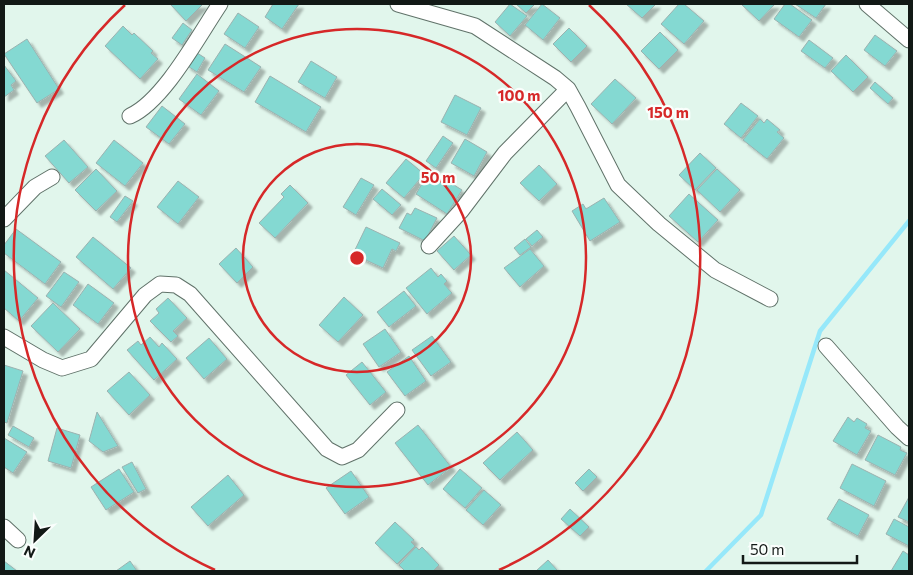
<svg xmlns="http://www.w3.org/2000/svg" width="913" height="575" font-family="Commissioner,sans-serif">
	<style>
		.lines { fill: none; stroke-linecap: round; stroke-linejoin: round }
		.stream { stroke: #96e8fa; stroke-width: 4.5 }
		.building { fill: #84d9d2; stroke: #9bb2b0; filter: url(#shadow) }
		.minor-casing { stroke: #607269; stroke-width: 17 }
		.minor { stroke: #fff; stroke-width: 15 }
		.ring { fill: none; stroke: #d62828; stroke-width: 2.5 }
		.centre { fill: #d62828; stroke: #fafefc; stroke-width: 2.5 }
		.ring-label { font-size: 15px; text-anchor: middle; font-weight: bold; fill: #d62828; stroke: #fafefc; stroke-width: 4.5; stroke-linejoin: round; paint-order: stroke }
	</style>
	<defs>
		<filter id="shadow"><feDropShadow dx="4.5" dy="4.5" stdDeviation="1" flood-color="#0004"/></filter>
	</defs>
	<rect width="100%" height="100%" fill="#e1f6ec"/>
	<g class="lines">
		<!-- stream -->
		<path class="stream" d="M706,571L761,515L820,331L909,221"/>
	</g>
	<!-- building -->
	<path class="building" d="M170,4H203L186,21Z
		M273,4H299L282,29L265,17Z
		M510,4L527,16L510,36L495,22Z
		M516,4H535L526,13Z
		M542,4L560,18L543,40L525,25Z
		M626,4H656L642,18Z
		M679,4H684L704,21L684,44L661,24Z
		M741,4H775L759,21Z
		M785,4H790L812,20L799,37L774,19Z
		M795,4H826L816,18Z
		M238,13L259,27L245,48L224,34Z
		M183,23L192,30L182,45L172,38Z
		M123,26L132,35L134,33L153,51L151,53L158,59L140,79L105,46Z
		M569,28L587,46L571,62L553,44Z
		M660,32L678,50L659,69L641,51Z
		M875,35L897,51L885,66L864,50Z
		M27,39L59,89L37,103L4,54Z
		M809,40L833,58L825,68L801,51Z
		M225,44L261,67L244,92L208,70Z
		M194,51L205,58L197,72L186,65Z
		M846,55L868,77L853,92L831,71Z
		M311,61L337,77L325,98L298,82Z
		M4,65L16,81L11,85L14,90L4,97Z
		M197,74L219,91L201,115L179,99Z
		M270,76L321,107L306,132L255,102Z
		M615,79L636,98L612,124L591,104Z
		M875,82L893,98L888,104L870,88Z
		M455,95L481,108L467,135L441,122Z
		M741,103L758,116L741,138L724,124Z
		M162,106L185,124L169,144L146,127Z
		M760,119L764,123L767,119L780,130L777,132L784,138L767,159L743,140Z
		M443,136L453,143L436,168L426,161Z
		M465,139L487,152L474,176L451,163Z
		M64,140L88,167L69,183L45,156Z
		M114,140L143,163L125,186L96,163Z
		M700,153L716,168L695,190L679,175Z
		M406,159L424,174L404,198L386,183Z
		M539,165L557,184L539,201L520,183Z
		M96,169L117,191L96,211L75,190Z
		M717,169L740,190L720,212L697,190Z
		M430,170L462,190L447,214L416,194Z
		M361,178L374,185L356,215L343,207Z
		M178,181L199,197L178,224L157,207Z
		M290,185L308,203L275,238L259,223L284,197L281,194Z
		M382,189L401,205L392,215L373,199Z
		M689,194L718,220L698,242L669,216Z
		M125,196L133,201L117,222L110,217Z
		M604,198L620,222L590,241L572,211L583,204L586,209Z
		M415,208L437,218L425,241L399,228L407,213L411,215Z
		M366,227L400,243L396,251L392,249L383,268L353,254Z
		M16,229L61,262L45,284L4,253V245Z
		M537,230L543,237L532,246L526,239Z
		M454,236L471,255L454,270L437,251Z
		M93,237L131,268L113,289L76,257Z
		M525,239L531,247L520,255L514,248Z
		M236,248L253,267L237,283L219,264Z
		M530,249L544,266L520,287L504,268Z
		M431,268L438,277L441,274L447,281L444,284L452,293L427,314L406,288Z
		M4,270L38,298L19,321L4,308Z
		M64,272L79,282L61,307L46,296Z
		M88,284L114,303L98,324L73,305Z
		M404,291L416,306L389,327L377,312Z
		M344,297L363,315L338,342L319,325Z
		M168,298L187,318L173,331L178,336L171,342L150,321L159,313L156,309Z
		M53,303L80,329L58,352L31,326Z
		M385,329L401,352L379,367L363,344Z
		M432,336L451,362L431,376L412,350Z
		M150,337L159,347L162,343L177,359L154,380L127,350L138,341L141,345Z
		M209,338L227,359L204,379L186,358Z
		M409,356L426,381L405,396L387,372Z
		M362,362L386,392L370,405L346,375Z
		M4,365L23,371L7,423L4,422Z
		M129,372L150,395L129,415L107,391Z
		M97,412L118,446L103,452L89,441Z
		M848,417L854,422L857,418L867,424L865,428L871,431L857,455L833,441Z
		M418,425L451,467L428,485L395,443Z
		M13,426L34,438L29,447L8,435Z
		M57,428L80,435L71,468L48,461Z
		M517,432L533,450L500,480L483,463Z
		M878,435L901,447L900,450L907,453L895,475L865,460Z
		M4,438L27,452L13,473L4,467Z
		M132,462L146,489L138,493L122,467Z
		M852,464L886,481L874,506L840,488Z
		M119,469L134,492L106,510L91,487Z
		M460,469L482,488L465,508L443,489Z
		M589,469L597,477L583,491L575,483Z
		M351,471L369,497L345,514L326,488Z
		M228,475L244,495L208,526L191,507Z
		M484,490L501,505L483,525L466,510Z
		M909,497V522L898,517Z
		M839,499L869,515L858,536L827,519Z
		M570,509L589,527L580,536L561,519Z
		M894,519L909,527V546L886,534Z
		M395,522L414,540L411,542L415,546L397,564L375,543Z
		M416,547L419,550L422,547L439,565L433,571H405L399,565Z
		M903,551L909,555V571H891Z
		M548,560L558,571H536Z
		M4,561L17,571H4Z
		M130,561L137,571H116Z"/>
	<g class="lines">
		<defs>
			<path id="minor" d="M398,4L475,26L555,78L568,89L578,107L618,185L659,224L715,270L770,299
				M867,4L909,40
				M130,116C164,101 199,35 220,4
				M4,219L35,187L52,177
				M429,246L461,211L505,153L568,89
				M4,337L43,360L62,368L91,359L145,295L160,284L176,285L190,294L327,449L342,457L358,450L397,410
				M826,346L897,427L909,438
				M4,527L18,540"/>
		</defs>
		<!-- minor casing -->
		<use href="#minor" class="minor-casing"/>
		<!-- minor -->
		<use href="#minor" class="minor"/>
	</g>
	<!-- distance rings -->
	<g class="ring">
		<circle cx="357" cy="258" r="114"/>
		<circle cx="357" cy="258" r="229"/>
		<path d="M215 570A343 343 0 0 1 125 5M589 5A343 343 0 0 1 499 570"/>
	</g>
	<circle cx="357" cy="258" r="8" class="centre"/>
	<g class="ring-label">
		<text x="519" y="101">100 m</text>
		<text x="668" y="118">150 m</text>
		<text x="438" y="183">50 m</text>
	</g>
	<!-- border -->
	<rect width="913" height="575" fill="none" stroke="#121916" stroke-width="10"/>
	<!-- north arrow -->
	<g transform="translate(35 540) rotate(205)" stroke="#fafefc" stroke-width="4" paint-order="stroke">
	<path d="M0-4L9 19L0 12L-9 19Z" fill="#121916"/>
	<text y="-8" font-size="14" font-weight="bold" text-anchor="middle" fill="#121916">N</text>
	</g>
	<!-- scale -->
	<path d="M743 555v8h114v-8" fill="none" stroke="#121916" stroke-width="2.5"/>
	<text x="750" y="555" font-size="15" fill="#121916" stroke="#fafefc" stroke-width="4" paint-order="stroke">50 m</text>
</svg>
